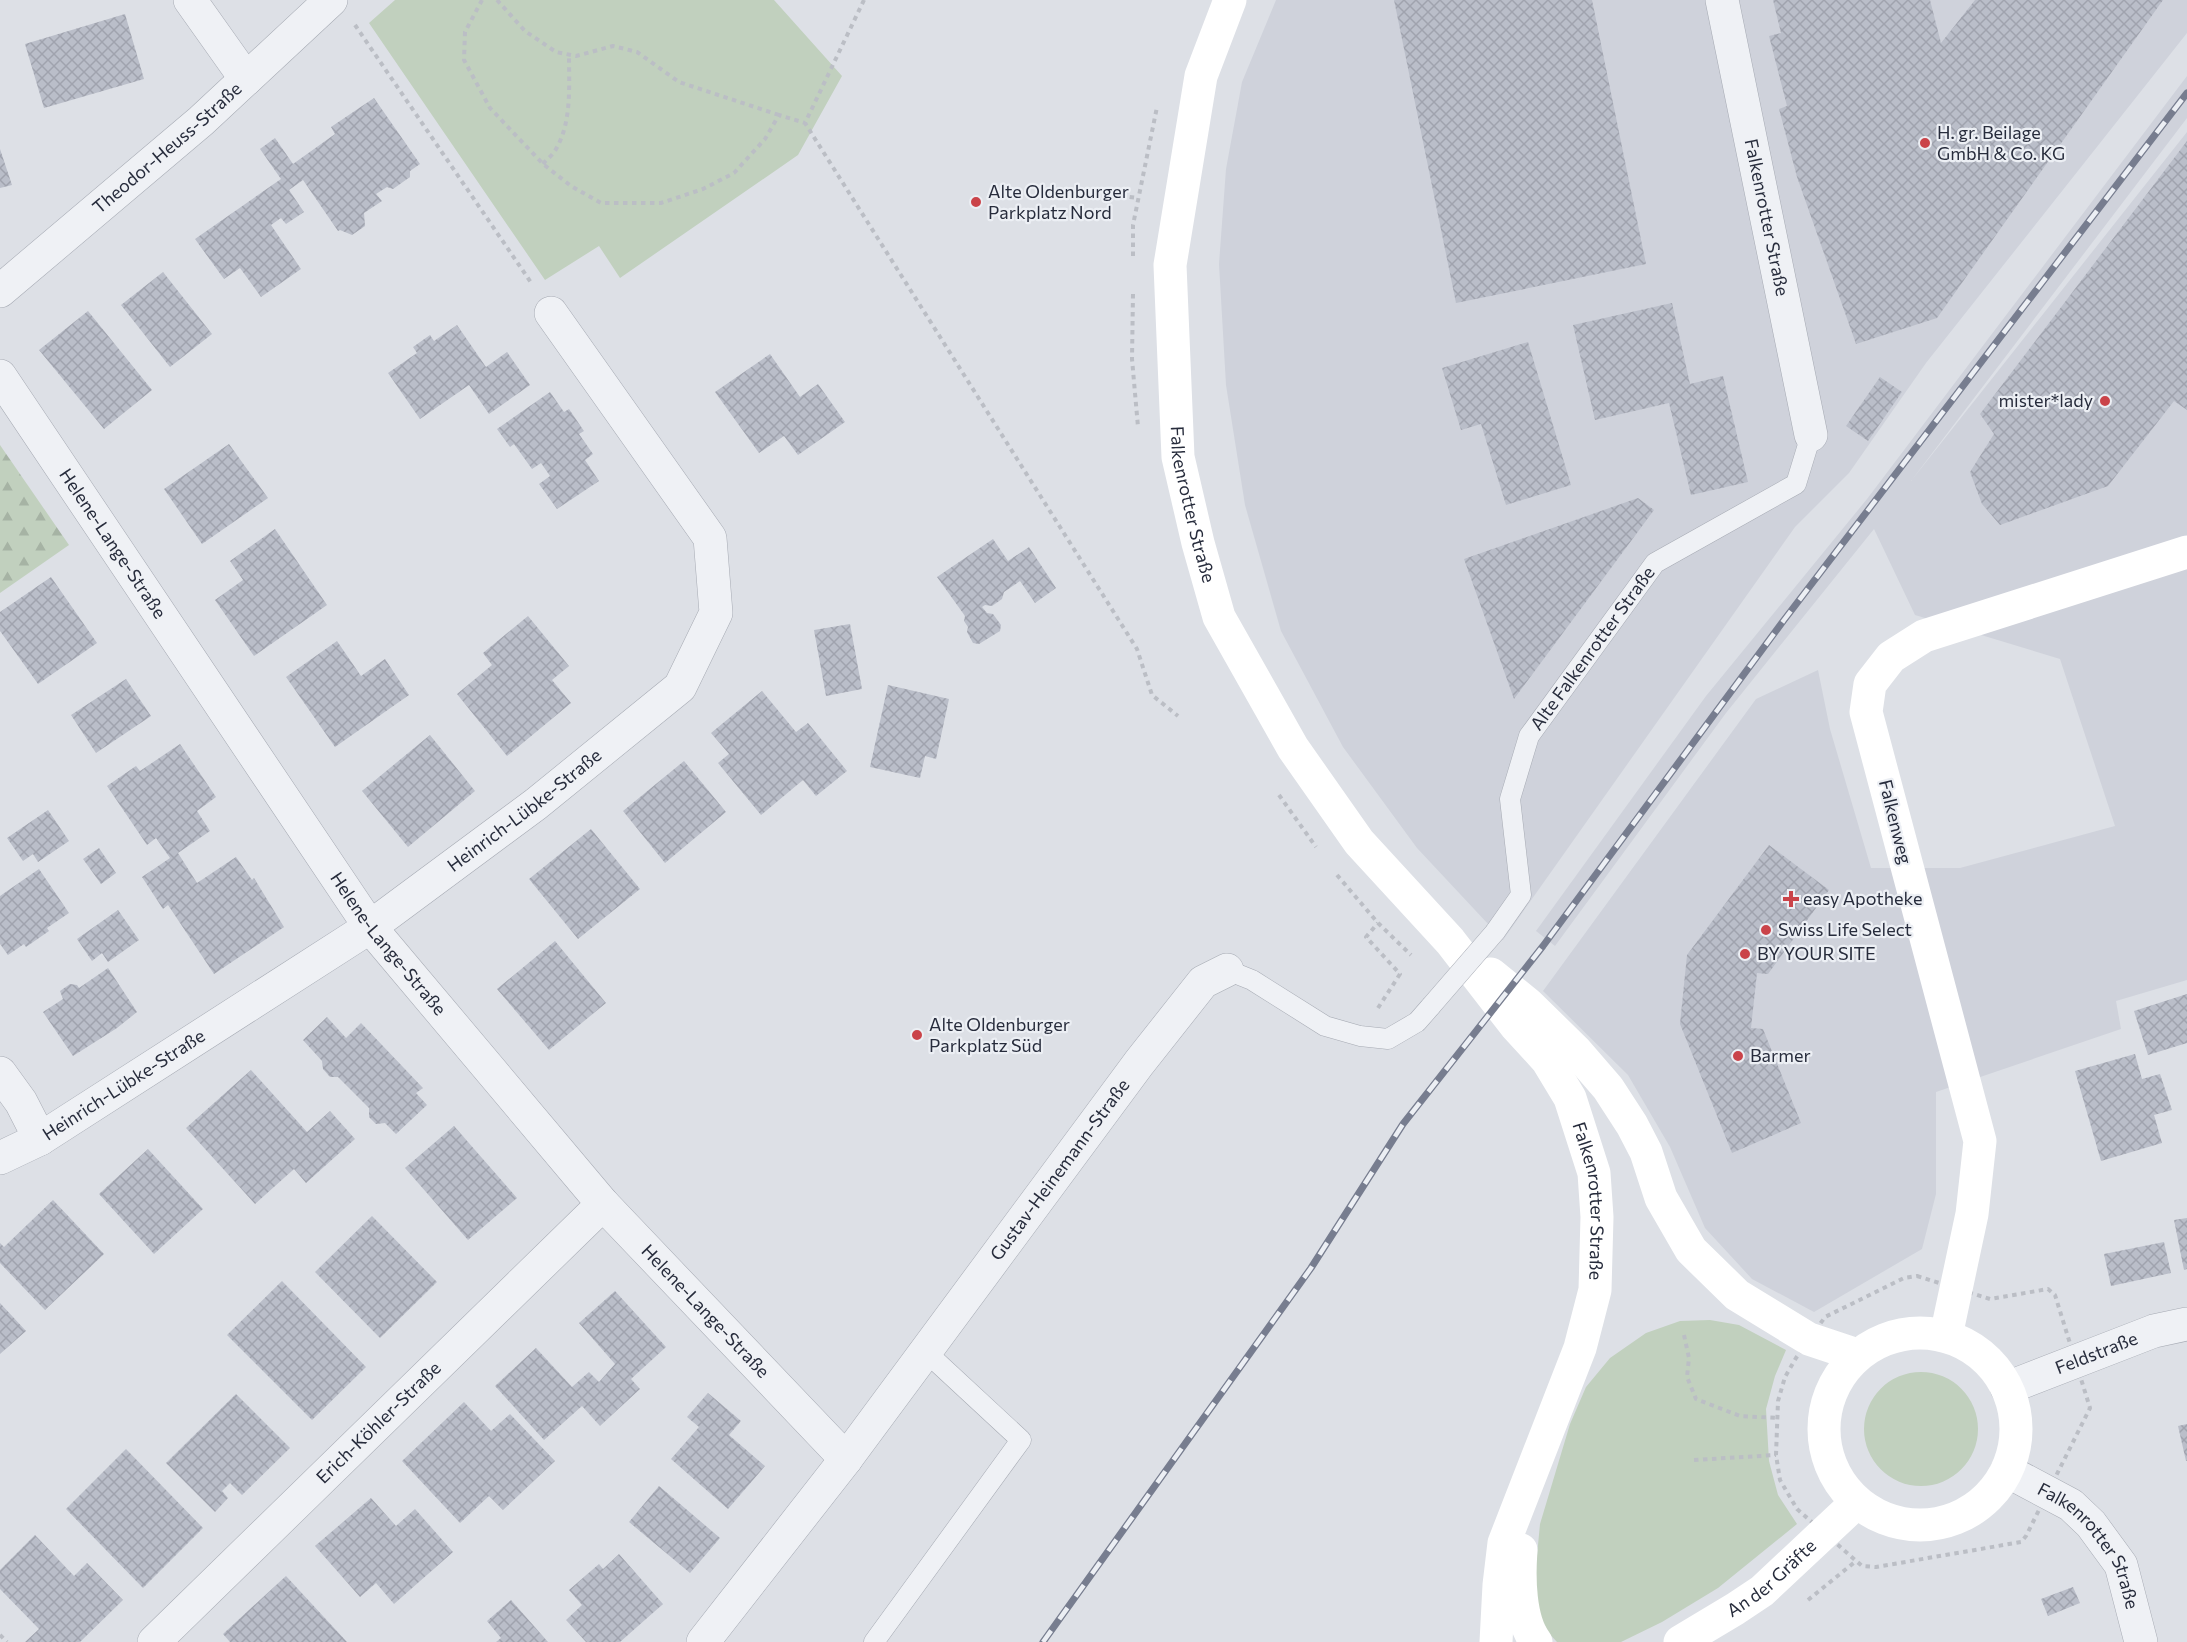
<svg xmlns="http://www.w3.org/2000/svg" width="2187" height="1642" font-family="Commissioner,sans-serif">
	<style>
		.built { fill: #cfd2db }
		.green { fill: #c1d0be }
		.forest { fill: url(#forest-firs) }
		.building { fill: url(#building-cross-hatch) }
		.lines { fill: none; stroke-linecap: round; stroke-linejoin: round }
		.service-casing { stroke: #a6aab3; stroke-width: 21 }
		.minor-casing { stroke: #a6aab3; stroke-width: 34 }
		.tertiary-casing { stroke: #a6aab3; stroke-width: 34 }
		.path { stroke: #bbbec5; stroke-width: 4; stroke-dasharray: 4.5 4.5; stroke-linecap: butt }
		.service { stroke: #eff1f5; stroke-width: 20 }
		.minor { stroke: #eff1f5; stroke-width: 33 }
		.tertiary { stroke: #eff1f5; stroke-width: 33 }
		.secondary { stroke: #fff; stroke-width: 33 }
		.rail-casing { stroke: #777d8f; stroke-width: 7 }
		.rail { stroke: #eceff4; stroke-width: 4.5; stroke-dasharray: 14; stroke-linecap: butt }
		.service-bridge-casing { stroke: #a6aab3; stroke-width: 21; stroke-linecap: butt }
		.service-bridge { stroke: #eff1f5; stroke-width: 20 }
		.poi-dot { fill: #ca4349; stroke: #eceff4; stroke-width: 2 }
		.labels { text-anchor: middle; stroke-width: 4.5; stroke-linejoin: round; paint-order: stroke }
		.poi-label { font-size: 18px; fill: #272c3c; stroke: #eceff4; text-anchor: start }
		.street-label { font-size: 18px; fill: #272c3c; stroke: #eceff4 }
	</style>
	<defs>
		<pattern id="forest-firs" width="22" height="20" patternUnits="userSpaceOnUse" patternTransform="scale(1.5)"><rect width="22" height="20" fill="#c1d0be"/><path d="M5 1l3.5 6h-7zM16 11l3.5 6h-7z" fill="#a6b3a4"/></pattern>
		<pattern id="building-cross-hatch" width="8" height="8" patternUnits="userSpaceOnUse" patternTransform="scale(1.5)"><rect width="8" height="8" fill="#babec9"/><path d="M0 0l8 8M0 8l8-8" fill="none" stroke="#a0a3ae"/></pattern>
	</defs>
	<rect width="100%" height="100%" fill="#dde0e6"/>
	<!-- built -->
	<path class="built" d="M1276,0H2187V33L1926,363L1849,473L1795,527L1503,940L1417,848L1343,747L1281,631L1245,505L1226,385L1219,264L1226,169L1242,82Z
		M2187,76V118L1911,481L2187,132V980L2116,1001L2121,1029L1936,1092V1194L1922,1249L1814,1312L1752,1279L1705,1228L1670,1147L1628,1075L1543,991L1756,699L1818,670L1830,729L1871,868H1960L2115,826L2060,659L1915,615L1874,529L1726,713L1555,946L1536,931L1706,696L1867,499Z"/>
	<!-- green -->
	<path class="green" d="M395,0H774L842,76L798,155L620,278L599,246L545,280L369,23Z
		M1710,1320L1739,1325L1786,1350L1775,1376L1766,1409L1769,1461L1778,1495L1797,1524L1718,1588L1662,1622L1621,1642H1557L1543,1627L1534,1587L1540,1524L1570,1424L1586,1387L1610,1358L1646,1333L1680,1321Z
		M1864 1429a57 57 0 1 1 114 0a57 57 0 1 1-114 0Z"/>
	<!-- forest -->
	<path class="forest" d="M0,445L69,545L0,593Z"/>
	<!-- building -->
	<path class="building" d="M1394,0H1592L1646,264L1456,303Z
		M1773,0H1930L1941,43L1975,0H2163L1937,318L1856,344L1797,177L1779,109L1787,106L1769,36L1781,33Z
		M125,14L144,79L44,108L25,44Z
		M374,98L420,164L410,171V177L393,189L387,187L376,194L382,201L364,213L365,226L352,235L340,230L338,231L303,180L289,190L304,212L286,224L281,218L271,225L301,269L261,297L240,268L224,279L195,239L281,179L260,149L275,138L293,164L335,134L331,127Z
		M2187,141V410L2174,401L2108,486L2000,525L1982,504L1970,472L1994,434L1980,414Z
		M0,149L12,185L0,188Z
		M163,272L212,334L170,367L121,305Z
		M1672,303L1690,384L1723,376L1748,482L1691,495L1669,403L1595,420L1573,325Z
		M88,311L152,390L104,429L39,350Z
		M457,325L486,367L507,352L530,385L489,414L469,385L420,419L388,373L417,353L413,347L430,335L434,341Z
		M1528,342L1571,485L1506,505L1481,424L1461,430L1442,368Z
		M770,354L800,397L818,384L845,422L798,455L784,436L759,453L715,392Z
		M1880,377L1902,392L1868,441L1846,426Z
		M550,392L564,412L569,409L584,431L579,434L593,454L585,460L599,481L557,509L539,484L550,476L541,463L532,469L514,444L510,447L497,429Z
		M229,444L268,498L202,544L164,489Z
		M1638,498L1654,510L1514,699L1464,559Z
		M275,529L327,605L254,656L215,600L243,580L230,561Z
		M993,539L1008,561L1029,547L1056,588L1035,603L1020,581L1004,592L1002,599L992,606L985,605L982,607L987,613L993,614L1001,625L1000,631L979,644L973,643L967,632L968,627L964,621L965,616L937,577Z
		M51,577L97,643L38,684L0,631V612Z
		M528,616L569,666L552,680L571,703L507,756L457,694L492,665L483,653Z
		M850,624L862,689L826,696L814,630Z
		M337,641L361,676L385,659L409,695L335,747L286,677Z
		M126,679L151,716L96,753L71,715Z
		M888,685L949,699L936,759L925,756L920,778L870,767Z
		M762,691L796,732L808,723L847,771L816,796L803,780L761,815L718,763L729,754L711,733Z
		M430,735L475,791L408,847L362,791Z
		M180,744L216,797L197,811L210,831L178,853L197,883L236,857L252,880L254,878L284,927L214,974L168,905L163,909L142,877L170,858L156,838L147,845L107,786L136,766L140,771Z
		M684,761L726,812L665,863L623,811Z
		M48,810L69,841L38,862L33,854L23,861L7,838Z
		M591,829L640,889L578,939L529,879Z
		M1769,845L1829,890L1768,974L1757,973L1751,1028L1763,1029L1801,1123L1732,1153L1680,1024L1687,955Z
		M99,848L116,873L101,884L83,859Z
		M39,869L69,913L47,928L49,931L26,947L24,944L8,955L0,944V896Z
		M118,910L139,940L108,962L102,953L92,961L77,939Z
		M555,941L606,1003L549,1050L497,989Z
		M108,968L137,1012L117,1028L73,1056L43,1012L63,999L60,991L70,984L77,985L79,988Z
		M2187,994V1043L2148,1055L2134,1011Z
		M327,1017L346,1038L361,1023L423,1088L416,1093L427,1105L396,1134L385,1123L376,1124L369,1117V1108L338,1077H330L323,1069L322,1061L303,1040Z
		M2135,1054L2142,1079L2160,1074L2172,1110L2154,1115L2162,1143L2101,1161L2075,1071Z
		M251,1070L307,1132L330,1111L355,1139L306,1183L294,1169L255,1204L186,1128Z
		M454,1126L517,1198L468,1240L405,1168Z
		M148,1149L203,1209L154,1254L99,1194Z
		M53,1200L104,1254L45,1310L0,1263V1243L4,1247Z
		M372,1216L437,1282L380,1338L315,1272Z
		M2187,1218V1269L2184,1270L2174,1220Z
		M2164,1242L2171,1273L2111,1286L2104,1254Z
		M282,1281L366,1367L312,1420L227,1335Z
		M615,1291L666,1347L631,1379L640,1389L600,1426L582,1406L544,1440L495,1386L536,1348L572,1387L589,1372L599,1382L615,1364L579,1323Z
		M0,1303L26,1331L0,1354Z
		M708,1393L741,1421L729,1435L765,1466L728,1509L671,1459L699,1427L687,1417Z
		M236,1394L290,1448L242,1495L230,1483L222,1491L228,1498L215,1512L166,1463Z
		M464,1402L491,1431L510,1414L555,1461L503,1510L489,1496L460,1523L402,1461Z
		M2187,1424V1461H2186L2178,1426Z
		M126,1449L203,1528L143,1588L66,1509Z
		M659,1486L720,1538L690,1573L629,1522Z
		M371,1498L396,1526L415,1509L453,1552L394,1604L376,1583L360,1597L315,1546Z
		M35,1535L74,1576L87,1563L123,1600L80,1642H25L39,1629L0,1589V1570Z
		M619,1554L663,1604L620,1642H586L566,1620L582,1605L569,1590L599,1564L603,1569Z
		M286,1576L347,1642H230L223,1634Z
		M2073,1587L2080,1603L2048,1616L2041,1599Z
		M511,1600L548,1642H496L501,1638L487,1621Z"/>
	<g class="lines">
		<defs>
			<g id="service">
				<path id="s1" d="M1495,932L1521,895L1510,799L1529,736L1655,563L1796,484L1811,435"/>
				<path d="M1227,970L1252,980L1325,1026L1360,1036L1388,1039L1417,1022L1431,1006"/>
				<path d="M874,1642L1021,1440L925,1351"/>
			</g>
			<g id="minor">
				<path d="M190,0L246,79"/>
				<path id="s2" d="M1722,0L1811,435"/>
				<path id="s3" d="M0,376L370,927L603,1204L846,1459"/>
				<path d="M0,1073L21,1102L40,1139"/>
				<path id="s4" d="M0,1158L40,1139L370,927L536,804L680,687L716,613L710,538L551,313"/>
				<path id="s5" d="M2007,1388L2154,1331L2187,1324"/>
				<path id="s6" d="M154,1642L603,1204"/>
				<path id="s7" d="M703,1642L846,1459L1139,1063L1203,982L1227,970"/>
			</g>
			<g id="tertiary">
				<path id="s8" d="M0,291L201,121L331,0"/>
				<path id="s9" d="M2007,1471L2071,1505L2091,1524L2121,1565L2141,1642"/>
			</g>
		</defs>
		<!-- service casing -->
		<use href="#service" class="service-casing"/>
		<!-- minor casing -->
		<use href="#minor" class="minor-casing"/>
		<!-- tertiary casing -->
		<use href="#tertiary" class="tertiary-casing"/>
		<!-- path -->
		<path class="path" d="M482,0L465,32L464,60L490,108L543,164L571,186L601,203H661L703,189L734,173L765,139L779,115L805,123
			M497,0L525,31L556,52L576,56L613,46L637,52L679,82L779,115
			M864,0L805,123L1137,649L1152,695L1178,716
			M355,25L532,284
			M543,164C547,159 553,155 556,149C572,122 569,85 569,55
			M1085,191L1138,198
			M1133,256V225L1157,107
			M1133,294L1132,359L1138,427
			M1279,795L1316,847
			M1337,875L1378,923L1411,955
			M1378,1008L1400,974L1366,937L1378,923
			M1917,1276L1990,1299L2048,1289L2055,1295L2090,1408L2026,1536L2021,1542L1876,1567L1862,1566L1797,1509L1780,1480L1776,1455L1778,1401L1785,1377L1796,1358L1825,1317L1904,1278Z
			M1684,1335L1689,1358L1687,1377L1696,1399L1740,1416L1778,1418
			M1694,1460L1776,1455
			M1808,1600L1856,1561
			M0,1635L7,1642"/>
		<!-- service -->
		<use href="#service" class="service"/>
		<!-- minor -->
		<use href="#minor" class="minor"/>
		<!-- tertiary -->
		<use href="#tertiary" class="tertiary"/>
		<!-- secondary -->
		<g class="secondary">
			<path id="s10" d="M1230,0L1201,76L1170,265L1178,457L1198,543L1219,617L1293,748L1359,842L1450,941L1515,1025L1547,1060L1570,1098L1594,1173L1597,1217L1595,1290L1580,1348L1504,1543L1499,1585L1496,1642"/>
			<path d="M1491,974L1528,1004L1576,1051L1608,1088L1632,1125L1646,1152L1661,1198L1691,1250L1737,1295L1809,1339L1857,1355"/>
			<circle cx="1920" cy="1429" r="96"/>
			<path d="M1946,1336L1972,1214L1980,1141L1866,712L1870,684L1891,657L1924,636L2187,552"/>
			<path d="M1521,1550C1519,1577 1519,1620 1536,1642"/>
			<path id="s11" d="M1680,1642L1735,1609L1762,1591L1857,1502"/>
		</g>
		<defs>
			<path id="rail" d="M1043,1642L1311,1268L1403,1124L1543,946L1784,620L2187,93"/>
		</defs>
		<!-- rail casing -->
		<use href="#rail" class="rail-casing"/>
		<!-- rail -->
		<use href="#rail" class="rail"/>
		<defs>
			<path id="service-bridge" d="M1431,1006L1495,932"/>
		</defs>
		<!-- service-bridge casing -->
		<use href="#service-bridge" class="service-bridge-casing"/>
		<!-- service-bridge -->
		<use href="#service-bridge" class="service-bridge"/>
	</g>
	<!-- markers -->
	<g class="poi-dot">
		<circle cx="1925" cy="143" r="6"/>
		<circle cx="976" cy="202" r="6"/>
		<circle cx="2105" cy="401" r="6"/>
		<path d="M1788 890h6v6h6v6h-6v6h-6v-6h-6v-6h6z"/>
		<circle cx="1766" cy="930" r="6"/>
		<circle cx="1745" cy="954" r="6"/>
		<circle cx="917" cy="1035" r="6"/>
		<circle cx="1738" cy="1056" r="6"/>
	</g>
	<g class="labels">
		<!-- poi labels -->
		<g class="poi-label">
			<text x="1937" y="139">H. gr. Beilage<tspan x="1937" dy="21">GmbH &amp; Co. KG</tspan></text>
			<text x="988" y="198">Alte Oldenburger<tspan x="988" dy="21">Parkplatz Nord</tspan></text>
			<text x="2093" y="407" text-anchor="end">mister*lady</text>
			<text x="1803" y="905">easy Apotheke</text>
			<text x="1778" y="936">Swiss Life Select</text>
			<text x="1757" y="960">BY YOUR SITE</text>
			<text x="929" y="1031">Alte Oldenburger<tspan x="929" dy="21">Parkplatz Süd</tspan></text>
			<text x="1750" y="1062">Barmer</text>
		</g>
		<!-- street labels -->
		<g class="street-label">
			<text dy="6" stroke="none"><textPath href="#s8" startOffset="220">Theodor-Heuss-Straße</textPath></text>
			<text dy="6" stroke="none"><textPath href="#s2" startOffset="222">Falkenrotter Straße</textPath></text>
			<text dy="6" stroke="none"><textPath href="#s10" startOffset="514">Falkenrotter Straße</textPath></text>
			<text dy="6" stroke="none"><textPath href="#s3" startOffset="202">Helene-Lange-Straße</textPath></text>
			<text dy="6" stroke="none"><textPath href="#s1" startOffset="316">Alte Falkenrotter Straße</textPath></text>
			<text dy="6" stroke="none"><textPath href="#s4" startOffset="630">Heinrich-Lübke-Straße</textPath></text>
			<text transform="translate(1895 822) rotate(76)" y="6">Falkenweg</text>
			<text dy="6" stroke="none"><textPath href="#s3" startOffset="688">Helene-Lange-Straße</textPath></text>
			<text dy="6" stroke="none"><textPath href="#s4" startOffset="144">Heinrich-Lübke-Straße</textPath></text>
			<text dy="6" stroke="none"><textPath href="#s7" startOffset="592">Gustav-Heinemann-Straße</textPath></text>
			<text dy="6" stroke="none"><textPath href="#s10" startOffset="1334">Falkenrotter Straße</textPath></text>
			<text dy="6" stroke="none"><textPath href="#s3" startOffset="1174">Helene-Lange-Straße</textPath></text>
			<text dy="6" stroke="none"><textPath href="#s5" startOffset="96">Feldstraße</textPath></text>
			<text dy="6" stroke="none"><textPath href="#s6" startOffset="314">Erich-Köhler-Straße</textPath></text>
			<text dy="6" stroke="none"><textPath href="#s9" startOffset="116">Falkenrotter Straße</textPath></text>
			<text dy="6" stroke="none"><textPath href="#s11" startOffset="112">An der Gräfte</textPath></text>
		</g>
	</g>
</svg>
